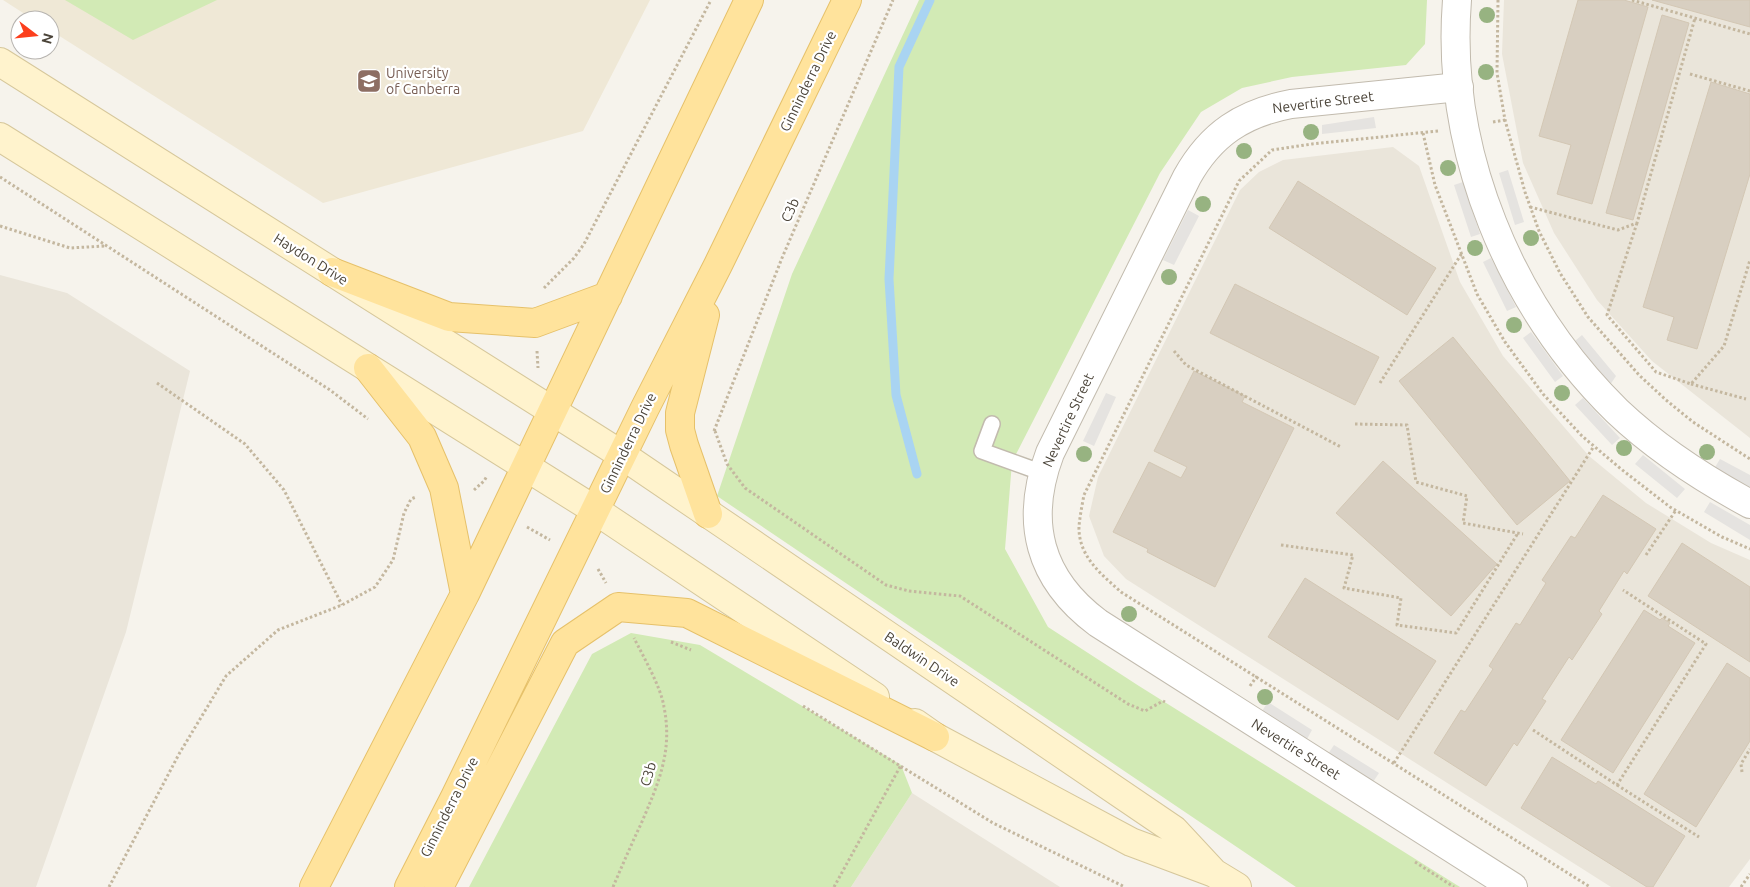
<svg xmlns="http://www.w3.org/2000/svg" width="1750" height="887" font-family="Ubuntu,sans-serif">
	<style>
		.residential { fill: #eae5da }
		.education { fill: #efe8d6 }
		.green { fill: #d2eab5 }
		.parking { fill: #e5e3e0 }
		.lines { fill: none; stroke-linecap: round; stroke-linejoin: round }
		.stream { stroke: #a9d4f2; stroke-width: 9 }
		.building { fill: #d8cfc1; stroke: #d3c7b4 }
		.service-casing { stroke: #c2bbae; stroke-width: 18 }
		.minor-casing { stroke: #c2bbae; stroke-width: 30 }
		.tertiary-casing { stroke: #c2bbae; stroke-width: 30 }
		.secondary-casing { stroke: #d6c79b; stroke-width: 30 }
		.primary-casing { stroke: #e6c16a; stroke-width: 30 }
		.path { stroke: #c4b79f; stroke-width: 3; stroke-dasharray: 2.5 2.5; stroke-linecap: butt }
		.service { stroke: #fff; stroke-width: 15 }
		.minor { stroke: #fff; stroke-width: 28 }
		.tertiary { stroke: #fff; stroke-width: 28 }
		.secondary { stroke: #fff3cd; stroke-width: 28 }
		.primary { stroke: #ffe39c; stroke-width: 28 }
		.tree { fill: #97b381 }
		.labels { text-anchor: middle; stroke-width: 4.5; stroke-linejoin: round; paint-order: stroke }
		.education-label { font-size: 14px; fill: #785e54; stroke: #fff; text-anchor: start }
		.street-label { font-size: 14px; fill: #4b4439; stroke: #fff }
	</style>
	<rect width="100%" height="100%" fill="#f6f3ec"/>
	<!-- residential -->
	<path class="residential" d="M1504,0H1750V438L1652,361L1597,300L1554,233L1523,163L1502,54Z
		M1393,147L1419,166L1460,282L1503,356L1589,456L1646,503L1711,543L1750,560V859L1729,887H1611L1126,579L1104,556L1089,516L1098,477L1240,190L1259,172L1283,160Z
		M0,275L67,293L190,371L126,632L36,887H0Z
		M912,793L1060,887H851Z"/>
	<!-- education -->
	<path class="education" d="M3,0H650L583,131L323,203L50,30V20H34Z"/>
	<!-- green -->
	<path class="green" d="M65,0H217L133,40Z
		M919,0H1427L1425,44L1406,65L1292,77L1242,88L1201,112L1160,173L1012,462L1005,549L1048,627L1139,686L1460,887H1296L717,496L792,274Z
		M631,633L700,645L901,765L912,793L851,887H469L592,654Z"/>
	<!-- parking -->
	<path class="parking" d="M1374,117L1376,128L1322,134V125Z
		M1508,170L1524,222L1515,225L1499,173Z
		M1463,182L1480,234L1471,237L1454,185Z
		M1188,210L1199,216L1174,265L1163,260Z
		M1491,258L1516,307L1507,311L1483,262Z
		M1531,332L1563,376L1555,382L1523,338Z
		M1582,335L1616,376L1610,385L1575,341Z
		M1106,393L1116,397L1094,446L1083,441Z
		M1583,398L1620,438L1612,445L1575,405Z
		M1643,455L1685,489L1677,498L1635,464Z
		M1720,459L1750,475V488L1714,469Z
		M1710,502L1750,525V540L1704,512Z
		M1268,702L1312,730L1307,739L1262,711Z
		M1334,745L1379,773L1373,782L1328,754Z"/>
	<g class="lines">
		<!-- stream -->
		<path class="stream" d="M917,474L896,395L889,279L899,67L930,0"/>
	</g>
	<!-- building -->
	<path class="building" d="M1578,0H1624L1648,7L1592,204L1557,194L1571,145L1539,136Z
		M1652,0H1750V27Z
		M1662,15L1689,23L1633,220L1606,213Z
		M1711,82L1750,94V174L1697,349L1667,340L1674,317L1643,307Z
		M1298,181L1436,268L1407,315L1269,228Z
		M1235,284L1379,357L1355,405L1210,333Z
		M1453,337L1570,481L1517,525L1399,381Z
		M1194,371L1245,396L1242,402L1294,428L1215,587L1147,552L1148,549L1113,532L1149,462L1181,478L1187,467L1154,451Z
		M1383,461L1497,564L1451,616L1336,513Z
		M1603,495L1656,529L1627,574L1624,571L1599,611L1602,614L1572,660L1569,657L1542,699L1546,701L1517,746L1514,743L1486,786L1434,753L1461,710L1465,712L1493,669L1489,666L1516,623L1520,625L1546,583L1542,580L1571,536L1575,538Z
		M1682,543L1750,587V662L1648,596Z
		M1305,578L1436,661L1398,720L1268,637Z
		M1644,610L1660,620L1662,618L1670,623L1668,626L1695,643L1613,773L1561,740Z
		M1727,663L1750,678V741L1696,827L1644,794Z
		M1552,757L1596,784L1598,781L1685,836L1653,887H1647L1521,808Z"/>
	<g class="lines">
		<defs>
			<path id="service" d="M992,424L982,451L1043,473"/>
			<path id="minor" d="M1459,87L1291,104C1243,113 1211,134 1187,177L1050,453C1024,522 1039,579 1098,623L1513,887"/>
			<path id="tertiary" d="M1457,0C1445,151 1510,306 1617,411C1657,449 1702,478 1750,504"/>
			<path id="secondary" d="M0,62L622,455L1174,830L1214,873
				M0,137L595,510L875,697
				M915,723L935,737L1131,842L1214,873L1237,887"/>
			<path id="primary" d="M332,272L449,317L535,323L608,296
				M705,315L680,413V430L684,445L708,514
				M368,368L422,437L444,488L465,594
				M314,887L465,594L749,0
				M409,887L455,797L645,408L718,265L847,0
				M439,887L565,643L618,607L687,613L935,737"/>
		</defs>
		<!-- service casing -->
		<use href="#service" class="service-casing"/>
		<!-- minor casing -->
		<use href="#minor" class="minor-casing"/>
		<!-- tertiary casing -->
		<use href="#tertiary" class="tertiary-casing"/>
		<!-- secondary casing -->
		<use href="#secondary" class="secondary-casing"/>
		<!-- primary casing -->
		<use href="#primary" class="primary-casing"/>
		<!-- path -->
		<path class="path" d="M1498,0L1497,73L1505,120L1525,192L1539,231L1560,273L1588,317L1639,375L1666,400L1693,422L1750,459
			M1632,0L1750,34
			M1690,74L1750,91
			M1493,122L1505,120
			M1438,131L1312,144L1272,150L1239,181L1084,495C1082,505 1080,516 1079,526C1078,556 1101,574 1121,592L1590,887
			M1423,133L1435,185L1477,294L1505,342L1543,394L1582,436L1621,469L1670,507L1722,537L1750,549
			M0,177L330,390L368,419
			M1530,207L1618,230L1637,223L1695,18
			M1637,223L1607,315L1656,372L1691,384L1724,346L1750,260
			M0,226L70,248L105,246
			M544,288L574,258L584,244L711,0
			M537,351L538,368
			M1174,351L1186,365L1341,447
			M157,383L245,444L284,490L342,605
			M1380,383L1462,253
			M1691,384L1746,399
			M1355,424L1407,425L1416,482L1467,496L1463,523L1523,534
			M714,431L782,258L893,0
			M715,431L727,464L745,488L886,585L909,591L960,596L1128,704L1145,711L1163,701L1165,702
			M474,490L484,481L487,476
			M527,527L550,540
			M1281,545L1353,555L1344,588L1401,598L1397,625L1456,633L1518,533
			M1646,555L1676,510
			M598,569L606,583
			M671,642L691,650
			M1250,686L1257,676
			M803,706L993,823L1125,887
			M1533,730L1617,785L1706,644L1623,590
			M1394,763L1594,446
			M1742,772L1741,764L1750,749
			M1617,785L1699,837
			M1415,862L1454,887
			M109,887L179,754L226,676L278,630L342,605L375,587L393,560L404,513L411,499L416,497
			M613,887C622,866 631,845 641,824C658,784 673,752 664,707C661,687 643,656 634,638
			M834,887L901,765
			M1741,887L1750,874"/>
		<!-- service -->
		<use href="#service" class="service"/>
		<!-- minor -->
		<use href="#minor" class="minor"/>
		<!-- tertiary -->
		<use href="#tertiary" class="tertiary"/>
		<!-- secondary -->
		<use href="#secondary" class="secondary"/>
		<!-- primary -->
		<use href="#primary" class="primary"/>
	</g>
	<!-- trees -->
	<g class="tree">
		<circle cx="1487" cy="15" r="8"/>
		<circle cx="1486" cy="72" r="8"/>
		<circle cx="1311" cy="132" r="8"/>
		<circle cx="1244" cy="151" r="8"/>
		<circle cx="1448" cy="168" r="8"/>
		<circle cx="1203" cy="204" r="8"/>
		<circle cx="1531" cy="238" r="8"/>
		<circle cx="1475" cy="248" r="8"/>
		<circle cx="1169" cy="277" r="8"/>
		<circle cx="1514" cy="325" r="8"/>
		<circle cx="1562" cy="393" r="8"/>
		<circle cx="1624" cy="448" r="8"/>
		<circle cx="1707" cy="452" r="8"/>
		<circle cx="1084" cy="454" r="8"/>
		<circle cx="1129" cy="614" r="8"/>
		<circle cx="1265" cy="697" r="8"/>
	</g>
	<!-- icons -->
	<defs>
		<symbol id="university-square" viewBox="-11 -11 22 22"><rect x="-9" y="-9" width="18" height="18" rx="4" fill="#8d6e63" stroke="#fff"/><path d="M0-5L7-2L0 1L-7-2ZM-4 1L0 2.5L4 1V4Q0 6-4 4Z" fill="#fff"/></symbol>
	</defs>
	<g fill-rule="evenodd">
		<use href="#university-square" x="355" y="67" width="28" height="28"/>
	</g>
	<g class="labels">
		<!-- education labels -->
		<g class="education-label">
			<text x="386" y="78">University<tspan x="386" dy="16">of Canberra</tspan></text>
		</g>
		<!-- street labels -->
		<g class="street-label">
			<text transform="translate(808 81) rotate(-64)" y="5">Ginninderra Drive</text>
			<text transform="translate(1323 102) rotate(-7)" y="5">Nevertire Street</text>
			<text transform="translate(790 210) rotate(-66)" y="5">C3b</text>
			<text transform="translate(311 259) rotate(32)" y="5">Haydon Drive</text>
			<text transform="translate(1068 420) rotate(-65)" y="5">Nevertire Street</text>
			<text transform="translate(628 443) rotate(-64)" y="5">Ginninderra Drive</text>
			<text transform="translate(922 659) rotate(34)" y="5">Baldwin Drive</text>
			<text transform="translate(1296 749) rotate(32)" y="5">Nevertire Street</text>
			<text transform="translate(648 774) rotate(-73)" y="5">C3b</text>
			<text transform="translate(449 807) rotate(-63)" y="5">Ginninderra Drive</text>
		</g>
	</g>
	<!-- north arrow -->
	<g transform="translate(35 35) rotate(106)"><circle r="24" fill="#ffffff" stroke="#b7b4b0"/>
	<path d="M0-4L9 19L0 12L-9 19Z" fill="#fc3f1d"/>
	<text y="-8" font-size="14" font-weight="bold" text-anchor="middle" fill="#4b4439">N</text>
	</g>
</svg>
